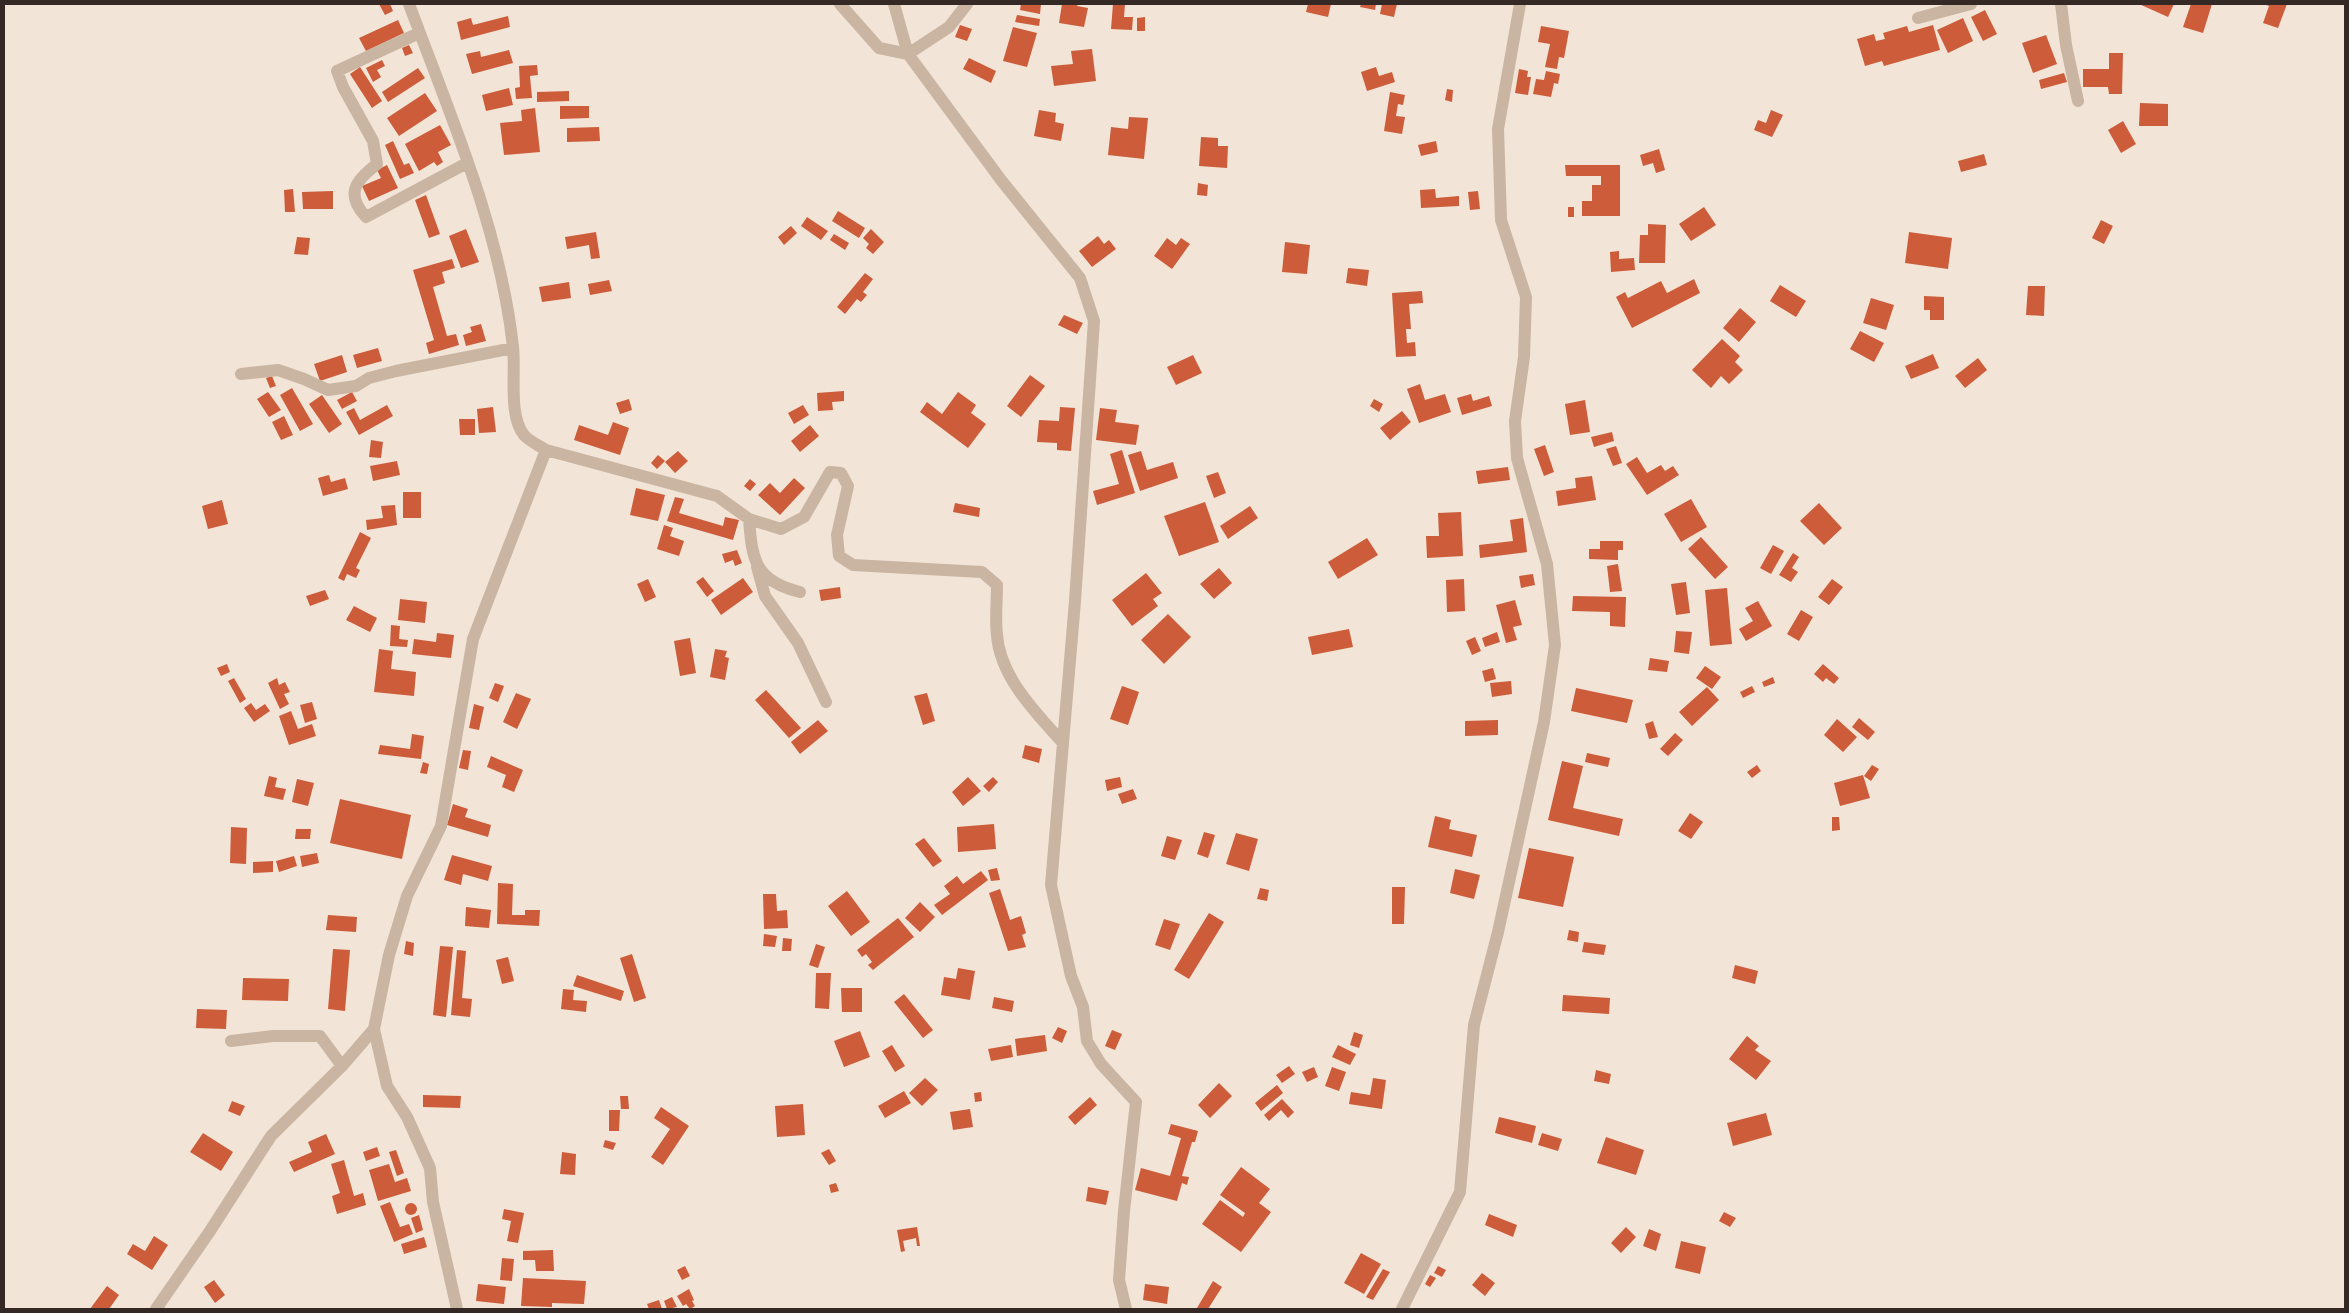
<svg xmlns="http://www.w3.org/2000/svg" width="2349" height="1313" font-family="Quicksand,sans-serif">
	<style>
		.building { fill: #cc5c3a }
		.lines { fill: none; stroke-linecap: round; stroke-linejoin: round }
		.minor { stroke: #cab4a2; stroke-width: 12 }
	</style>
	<rect width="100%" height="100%" fill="#f2e4d6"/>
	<!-- building -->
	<path class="building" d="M379,4H390L393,11L385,15Z
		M1021,4H1041L1040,14L1020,10Z
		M1062,4H1078L1077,6L1088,8L1084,27L1059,23Z
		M1113,4H1125L1124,17H1133L1132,30L1111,29Z
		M1308,4H1331L1328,17L1306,12Z
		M1361,4H1376L1375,10L1360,7Z
		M1382,4H1397L1394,17L1380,14Z
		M2139,4H2174L2168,17Z
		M2191,4H2212L2203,33L2183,27Z
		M2264,4H2287L2278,28L2263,23L2269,6Z
		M1985,10L1997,34L1983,41L1971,17Z
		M1017,15L1040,19L1039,26L1015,22Z
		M508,16L510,27L461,40L457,22L471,18L473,25Z
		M1145,17V31H1137V18Z
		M1963,18L1973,41L1948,53L1937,30Z
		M398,20L404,33L366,51L359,38Z
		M960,25L972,29L967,41L955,37Z
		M1933,25L1940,50L1884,66L1882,61L1865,66L1857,39L1874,34L1876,41L1885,39L1883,33L1907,26L1909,32Z
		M1541,26L1569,31L1564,58L1559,57L1557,69L1545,67L1550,44L1538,42Z
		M1013,27L1037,33L1027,67L1003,61Z
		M2046,35L2057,64L2033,73L2022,43Z
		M409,45L413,53L405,56L402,48Z
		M1092,49L1096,81L1054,86L1051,66L1073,64L1071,51Z
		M509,50L513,63L472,74L466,54L480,51L481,57Z
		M2109,53H2123L2122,94H2109L2108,87H2083V69H2109Z
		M969,58L996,71L991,83L963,69Z
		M382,60L385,66L377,70L381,77L373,82L366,68Z
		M537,65L538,75L530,76L532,98L516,99L515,88L520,87L519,66Z
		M360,67L382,101L372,108L350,74Z
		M1376,67L1379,76L1392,72L1395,82L1367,91L1361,72Z
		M418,68L425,78L388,102L382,92Z
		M1519,69L1528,71L1527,77H1531L1528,95L1515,93Z
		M1546,71L1560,74L1558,84L1554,83L1551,97L1533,94L1536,79L1544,80Z
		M2064,73L2067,82L2041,89L2039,80Z
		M509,88L513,105L486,111L482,95Z
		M1447,89L1453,90L1452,102L1445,100Z
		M569,91V101L537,102V92Z
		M1390,92L1405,95L1403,105L1398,104L1396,116L1405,117L1402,134L1384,131Z
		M425,93L437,111L399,136L387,118Z
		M2140,103L2168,104V126H2139Z
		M560,106H589V118L560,119Z
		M535,108L540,152L504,155L500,123L522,121L521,110Z
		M1039,110L1056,113L1055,122L1064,124L1061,141L1034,136Z
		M1771,110L1783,115L1772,137L1754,130L1758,120L1766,123Z
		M1129,117L1148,118L1144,159L1108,155L1111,127L1128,129Z
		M2123,121L2136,144L2121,153L2108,130Z
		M440,125L451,145L438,152L443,162L437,166L434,162L419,171L405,144Z
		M599,127L600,141L567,142V128Z
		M1201,137L1218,138V146H1228L1227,168L1199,166Z
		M393,141L404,165L409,163L414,173L400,179L385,145Z
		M1436,141L1438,152L1421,156L1418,145Z
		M1659,149L1665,170L1656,173L1653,163L1643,166L1640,155Z
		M1984,154L1987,165L1961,172L1958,161Z
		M387,165L398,188L369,201L362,186L381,178L377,170Z
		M1565,165H1620V216H1582V201H1592V185H1601V176H1566Z
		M1198,183L1208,185L1207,196L1197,195Z
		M293,189L295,212H285L284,190Z
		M1435,189L1436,198L1459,196V206L1421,208L1420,190Z
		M333,191V209H303L302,192Z
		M1478,191L1480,209L1470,210L1468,192Z
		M426,195L440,234L429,238L415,200Z
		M1568,207H1574V217H1568Z
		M1704,207L1716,225L1691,241L1679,224Z
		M838,211L865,228L859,238L832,221Z
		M807,217L828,231L821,240L801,226Z
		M2101,220L2113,226L2104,244L2092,238Z
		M1648,224L1666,225L1665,263H1639L1640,235H1648Z
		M791,226L797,233L784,245L778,237Z
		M466,229L479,262L461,268L449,236Z
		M871,229L884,242L873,254L866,248L869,244L863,238Z
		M596,232L600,258L591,259L589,245L567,249L565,237Z
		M1909,232L1952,238L1948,269L1905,263Z
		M834,234L849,243L845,250L830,240Z
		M1098,236L1104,244L1109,240L1116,249L1092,267L1079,251Z
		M297,237L310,238L308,255L294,254Z
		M1167,238L1176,245L1181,238L1190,244L1172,269L1154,256Z
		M1285,242L1310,245L1307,274L1282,272Z
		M1619,251V259L1634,258L1635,270L1611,272L1610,252Z
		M452,259L455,268L442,272L445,283L433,287L447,336L456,334L459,345L429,354L426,343L434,340L413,270Z
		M1348,268L1369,270L1367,286L1346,283Z
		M865,273L873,279L863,292L867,295L861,302L857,299L845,314L837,307Z
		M1694,279L1700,293L1632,328L1616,297L1625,292L1628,298L1661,281L1667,293Z
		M609,280L612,291L590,295L588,284Z
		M569,282L571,298L542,302L539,287Z
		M1780,285L1806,301L1796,317L1770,301Z
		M2028,286H2045L2044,316L2026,315Z
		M1422,291L1423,303L1409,304L1411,329H1406L1407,343L1415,342L1416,356L1396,357L1392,293Z
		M1924,296L1944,297V320H1930V310H1924Z
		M1871,298L1894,305L1886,330L1863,323Z
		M1740,308L1756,322L1739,342L1723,328Z
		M1064,315L1083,323L1077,334L1058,325Z
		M481,324L486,341L466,346L463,335L472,332L470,327Z
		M1860,331L1884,343L1874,362L1850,349Z
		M1722,339L1740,356L1735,362L1743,370L1729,384L1721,376L1711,388L1692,370Z
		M378,348L382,361L357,368L353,355Z
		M1933,354L1939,368L1911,379L1905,366Z
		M342,355L347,372L320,381L314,364Z
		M1193,355L1202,373L1176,385L1167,367Z
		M1978,358L1987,370L1965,388L1955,376Z
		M1030,375L1045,386L1021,417L1007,406Z
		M272,376L276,386L270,388L266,378Z
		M1420,384L1425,400L1445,394L1451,412L1419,423L1407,389Z
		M292,388L313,424L300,431L280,395Z
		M844,391V401L832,402L833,410L818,411L817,393Z
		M268,392L281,410L269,417L257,399Z
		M352,392L357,401L342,409L337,400Z
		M958,392L976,405L971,413L986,424L968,448L920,412L927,402L942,414Z
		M1471,394L1473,401L1489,396L1492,406L1462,415L1457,398Z
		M322,395L342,424L329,433L309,404Z
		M629,399L632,410L620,414L616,403Z
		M1374,399L1383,404L1379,412L1370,406Z
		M1585,400L1590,432L1570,435L1565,404Z
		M387,405L393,416L359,435L346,412L354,408L360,420Z
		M803,405L809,415L794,424L788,413Z
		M493,407L496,432L479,433L477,409Z
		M1060,407L1075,408L1071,451L1057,450V443L1037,442L1039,420L1059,421Z
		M1100,408L1117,410L1115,422L1139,425L1136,445L1096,440Z
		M1402,411L1411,422L1390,440L1380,428Z
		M284,416L293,435L281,440L272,422Z
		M459,419H475V435H460Z
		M613,422L629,428L620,455L574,440L579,425L608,435Z
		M810,425L819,436L800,452L791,441Z
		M1612,432L1614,441L1594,447L1591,437Z
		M371,440L383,442L381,458L369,457Z
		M1545,445L1554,472L1544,476L1534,449Z
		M1616,446L1622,463L1613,466L1606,449Z
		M1122,450L1135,493L1097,505L1093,491L1119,484L1110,454Z
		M678,451L688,461L675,473L665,462Z
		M1141,451L1147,470L1173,462L1178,478L1140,491L1128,455Z
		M658,455L665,461L657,469L651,463Z
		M1637,457L1647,473L1661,465L1665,471L1673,466L1679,475L1647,495L1626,464Z
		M397,461L400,475L373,481L370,466Z
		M1508,467L1510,480L1478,484L1476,471Z
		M1218,472L1226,493L1214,498L1206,476Z
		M329,475L331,482L345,478L348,489L323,496L318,478Z
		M1592,476L1596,500L1558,506L1556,491L1576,488L1575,478Z
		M794,478L805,488L780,515L758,495L770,483L780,493Z
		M750,479L756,484L750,491L744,486Z
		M636,488L665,495L658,521L630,515Z
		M403,492H421V518H403Z
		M675,497L684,499L679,513L723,526L725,517L739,520L733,540L667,521Z
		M1691,499L1707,527L1681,542L1664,514Z
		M222,500L228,524L208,529L202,506Z
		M1205,502L1219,542L1179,556L1164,516Z
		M955,503L980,508L979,517L953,512Z
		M1819,503L1842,528L1824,545L1800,521Z
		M395,505L397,525L367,530L366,520L383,518L381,506Z
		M1250,506L1258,518L1228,539L1220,526Z
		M1461,512L1463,556L1427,558L1426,536H1439L1438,513Z
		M1523,518L1527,552L1480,558L1479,545L1513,541L1510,520Z
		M664,525L673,528L670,536L684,541L679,556L657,549Z
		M360,532L371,538L356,568L360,570L356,578L347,574L344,581L338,578Z
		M1701,537L1728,567L1715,579L1688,549Z
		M1367,538L1378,555L1338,579L1328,562Z
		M1600,541H1623V550H1618V560L1589,559V549H1600Z
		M1773,545L1784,551L1771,574L1760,568Z
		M737,550L742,563L735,566L733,560L725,563L722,554Z
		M1793,553L1799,557L1792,568L1798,572L1791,582L1779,575Z
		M1618,564L1622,591L1610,592L1607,566Z
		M1219,568L1232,583L1214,599L1200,584Z
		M1146,573L1162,593L1153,599L1158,606L1132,626L1112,600Z
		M1533,574L1535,585L1521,588L1519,576Z
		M703,577L714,591L707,597L696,582Z
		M743,578L753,592L721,615L711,600Z
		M648,579L656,597L645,602L637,584Z
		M1464,579L1465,611L1447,612L1446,580Z
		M1832,579L1843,587L1829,605L1818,597Z
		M1686,582L1690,613L1676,615L1671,584Z
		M840,587L841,598L821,601L819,590Z
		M1727,588L1732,644L1710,646L1705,590Z
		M325,590L329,599L310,606L306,596Z
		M1573,596L1626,597L1625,627L1610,626V612L1572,611Z
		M400,599L427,602L425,623L398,620Z
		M1515,600L1522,625L1513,627L1517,640L1506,643L1496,605Z
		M1758,601L1772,626L1746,641L1739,629L1753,621L1745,608Z
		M354,606L377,618L370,632L346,620Z
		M1801,610L1813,617L1799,641L1787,634Z
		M1168,614L1191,637L1164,664L1141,640Z
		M391,625L400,626L399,639L408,640L407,647L390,646Z
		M1349,629L1353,647L1312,655L1308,637Z
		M1676,631L1692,632L1689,654L1674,652Z
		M1497,632L1500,642L1485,647L1482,638Z
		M437,633L454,635L451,658L412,654L414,639L436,642Z
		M1475,637L1481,651L1472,655L1466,641Z
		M690,638L696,673L680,676L674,641Z
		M379,649L393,651L391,669L416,672L414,696L374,692Z
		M715,649L727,651L725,657L729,658L725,680L710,677Z
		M1650,658L1669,661L1667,672L1648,670Z
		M227,664L230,672L221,676L217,668Z
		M1823,664L1839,678L1834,684L1826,678L1823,682L1814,674Z
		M1705,666L1721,677L1712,689L1696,678Z
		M1493,668L1496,679L1485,682L1482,671Z
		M1773,677L1775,683L1764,687L1762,682Z
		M234,678L246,699L240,703L228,681Z
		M277,678L279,685L285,682L290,692L284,694L289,704L280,709L268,683Z
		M1511,681L1512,694L1492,697L1490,683Z
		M495,683L504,686L498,702L489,698Z
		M1122,686L1139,692L1128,725L1110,719Z
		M1752,686L1755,692L1743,698L1740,692Z
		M1707,687L1719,700L1692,726L1679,712Z
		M1576,688L1633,700L1627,723L1571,711Z
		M766,690L801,728L789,738L755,700Z
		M516,693L531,699L517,729L503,722Z
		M927,693L935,721L923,725L914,696Z
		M312,702L317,719L305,723L300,705Z
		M251,703L256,710L265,704L270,711L254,722L244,708Z
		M474,704L484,707L479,730L469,728Z
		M291,711L298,729L312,724L316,736L289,745L279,716Z
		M1859,718L1875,732L1868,740L1852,727Z
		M1837,719L1857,737L1843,752L1824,735Z
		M818,720L828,731L800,754L791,742Z
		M1498,720V735L1465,736V721Z
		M1653,721L1658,737L1649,739L1645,724Z
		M1675,733L1683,740L1668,756L1660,749Z
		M412,734L424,736L421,759L378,754L380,745L410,749Z
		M1025,745L1042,749L1039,763L1022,758Z
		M463,750L471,751L468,770L459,768Z
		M1587,753L1610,758L1608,767L1585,762Z
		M491,756L523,770L514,792L502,787L506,775L487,767Z
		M1562,761L1583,766L1573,808L1623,819L1619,836L1548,820Z
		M423,762L429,764L427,774L420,773Z
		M1757,765L1761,771L1752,778L1747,772Z
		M1872,765L1879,769L1871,781L1864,776Z
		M1863,775L1870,798L1840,806L1834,783Z
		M269,776L277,778L275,787L286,789L283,800L264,796Z
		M968,777L981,791L963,806L952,792Z
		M993,777L998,782L989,792L983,786Z
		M1120,777L1122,787L1107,791L1105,780Z
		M297,779L314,783L308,806L292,802Z
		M1133,789L1137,799L1122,804L1118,794Z
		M340,799L411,815L402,859L330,843Z
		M453,804L468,809L465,817L491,825L488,837L447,825Z
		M1690,813L1703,822L1691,839L1678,831Z
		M1435,816L1451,820L1449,829L1477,835L1472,857L1428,847Z
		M1832,817H1839L1840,830L1832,831Z
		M994,824L996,849L958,852L957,827Z
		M231,827L247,828L246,864L230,863Z
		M296,829H311L310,839H295Z
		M1204,832L1215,835L1208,858L1197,854Z
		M1236,833L1258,839L1249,871L1226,864Z
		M1167,836L1182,840L1175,860L1161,856Z
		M924,838L942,861L933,867L915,844Z
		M1529,848L1574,857L1563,907L1518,898Z
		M317,853L319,863L302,867L300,856Z
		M452,855L492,866L488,881L463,874L461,885L444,880Z
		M294,856L297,866L279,872L276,861Z
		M273,861V872L253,873V862Z
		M997,868L1000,880L991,881L988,870Z
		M1455,869L1480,875L1474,899L1450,893Z
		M981,871L988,880L942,915L934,905L950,894L944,886L957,876L963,884Z
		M498,883L513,884L512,915H525V910H540L539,926L497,924Z
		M1392,887H1405L1404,924H1392Z
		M1260,888L1269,890L1267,901L1257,899Z
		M1000,889L1010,920L1021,916L1026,933L1022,935L1026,947L1008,951L989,893Z
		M847,891L870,922L851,936L828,906Z
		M763,894H776L777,911L787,910L788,928L764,929Z
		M920,902L935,917L920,932L905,918Z
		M466,907L491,910L489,928L465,926Z
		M1209,913L1224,922L1189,979L1174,970Z
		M328,915L357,917L356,932L326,930Z
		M898,918L914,937L873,970L868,965L872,962L866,954L862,957L857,950Z
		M1164,919L1180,924L1170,950L1155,945Z
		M1569,930L1579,932L1578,942L1567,940Z
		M764,934L777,936L775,947L763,946Z
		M783,938L792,939L791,951H782Z
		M406,941L414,943L413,956L404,954Z
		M1584,942L1606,945L1604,955L1582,952Z
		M816,944L825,947L818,968L809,965Z
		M440,946L453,947L446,1017L433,1015Z
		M333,949L350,950L345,1011L328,1009Z
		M457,950L466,951L462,998L472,999L470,1017L451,1015Z
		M632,954L646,998L634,1002L620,958Z
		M508,957L514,981L502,984L496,960Z
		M1735,965L1758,971L1755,984L1732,978Z
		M958,968L975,971L970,1000L941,995L944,977L956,979Z
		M816,973H831L829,1009L815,1008Z
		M577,975L624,991L621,1001L573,986Z
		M243,978L289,979L288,1001L242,1000Z
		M841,988H862V1012H842Z
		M563,989L574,990L573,1000L587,1001L586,1012L561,1009Z
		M904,994L933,1030L923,1038L894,1002Z
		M1563,995L1610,998L1609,1014L1562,1011Z
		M994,997L1014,1001L1012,1012L992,1008Z
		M197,1009L227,1010L226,1029L196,1028Z
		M1058,1027L1067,1031L1062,1043L1052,1038Z
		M1112,1030L1122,1034L1115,1050L1105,1046Z
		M860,1031L870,1057L844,1067L834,1041Z
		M1354,1032L1363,1035L1359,1048L1350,1045Z
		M1045,1035L1047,1051L1017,1056L1015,1039Z
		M1747,1036L1759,1046L1755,1050L1771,1061L1756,1080L1729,1059Z
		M892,1045L905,1066L895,1072L882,1051Z
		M1011,1045L1013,1057L991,1061L988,1049Z
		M1338,1045L1356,1054L1350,1065L1332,1057Z
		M1289,1066L1295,1074L1282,1083L1276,1075Z
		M1314,1067L1318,1077L1307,1082L1302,1072Z
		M1332,1067L1346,1072L1339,1091L1325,1086Z
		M1596,1070L1611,1074L1609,1084L1594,1081Z
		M925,1078L938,1090L922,1106L909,1093Z
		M1373,1078L1386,1080L1382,1109L1349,1104L1351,1092L1370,1095Z
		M1219,1083L1232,1096L1210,1118L1198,1105Z
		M1277,1085L1283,1093L1261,1111L1255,1103Z
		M904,1091L911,1103L885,1118L878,1106Z
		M981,1092L982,1101L975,1102L974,1093Z
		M423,1095L461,1096L460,1108L423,1107Z
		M620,1096H628L629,1109H621Z
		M1090,1097L1097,1105L1075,1125L1068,1117Z
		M1282,1099L1294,1112L1288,1118L1281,1110L1269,1121L1264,1115Z
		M232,1101L245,1106L240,1116L228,1111Z
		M803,1104L805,1135L777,1137L775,1106Z
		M661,1107L689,1126L663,1165L651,1157L670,1129L654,1118Z
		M970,1109L973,1127L953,1130L950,1112Z
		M609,1110H620L619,1131H609Z
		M1766,1113L1772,1135L1733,1146L1727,1123Z
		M1499,1117L1536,1126L1532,1143L1495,1133Z
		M1171,1124L1198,1131L1195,1142H1192L1182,1176L1189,1177L1187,1185L1182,1183L1177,1201L1135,1190L1141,1168L1170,1176L1181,1138L1168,1134Z
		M203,1133L233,1152L221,1171L190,1152Z
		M1542,1133L1562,1139L1558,1151L1538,1145Z
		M326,1134L335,1154L294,1172L289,1162L312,1152L308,1142Z
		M1606,1137L1644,1150L1636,1175L1597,1163Z
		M605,1140L616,1143L613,1150L603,1147Z
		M377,1147L380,1156L366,1161L363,1152Z
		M829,1149L836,1161L829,1165L821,1153Z
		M396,1150L404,1173L397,1176L389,1152Z
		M562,1152L576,1154L575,1175L560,1174Z
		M344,1160L354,1196L363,1193L366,1205L337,1214L332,1196L340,1193L331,1164Z
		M389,1164L395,1182L407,1178L411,1191L378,1201L369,1170Z
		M1241,1167L1270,1189L1259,1203L1271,1212L1241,1252L1202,1224L1220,1200L1243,1217L1245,1213L1220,1195Z
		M836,1183L839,1191L831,1193L829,1185Z
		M1088,1187L1109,1191L1106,1205L1086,1201Z
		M390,1202L400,1227L409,1224L413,1234L394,1242L380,1206Z
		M405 1209a6 6 0 1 1 12 0a6 6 0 1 1-12 0Z
		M504,1209L524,1213L518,1243L507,1241L511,1221L502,1219Z
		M1724,1212L1736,1218L1730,1227L1719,1221Z
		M1489,1214L1517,1225L1513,1237L1485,1225Z
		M419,1215L423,1230L416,1233L411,1218Z
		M917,1227L920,1246H917L916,1238L903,1241L905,1251L901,1252L897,1230Z
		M1626,1227L1636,1237L1621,1253L1611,1243Z
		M1649,1229L1661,1234L1656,1251L1643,1246Z
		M154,1236L168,1245L152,1270L127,1254L133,1244L145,1251Z
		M424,1237L427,1247L404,1254L401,1244Z
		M1681,1241L1706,1247L1700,1274L1675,1268Z
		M553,1250L554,1271H536L535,1260H523V1251Z
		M1361,1253L1381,1264L1364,1294L1344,1283Z
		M502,1258L514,1259L512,1281L500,1280Z
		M685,1266L690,1276L682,1280L677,1270Z
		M1438,1266L1446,1270L1442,1277L1434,1273Z
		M1383,1269L1390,1272L1373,1300L1366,1297Z
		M1482,1273L1495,1283L1485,1296L1472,1285Z
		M1430,1275L1436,1278L1430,1287L1425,1284Z
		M523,1278L586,1281L584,1304L552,1303V1307L521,1306Z
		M214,1280L225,1295L215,1303L204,1287Z
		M1213,1281L1222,1287L1208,1309H1199L1197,1308Z
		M478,1284L506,1287L504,1304L476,1301Z
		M1145,1284L1169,1287L1167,1304L1143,1300Z
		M107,1286L119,1295L109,1309H90Z
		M689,1289L694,1300L692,1301L695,1306L690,1309L686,1304L683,1306L677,1296Z
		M672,1297L677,1307L667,1309L664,1301Z
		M659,1300L662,1309H649L647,1304Z"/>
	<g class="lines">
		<!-- minor -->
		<path class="minor" d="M409,4C450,115 500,228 513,347C516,371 508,416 524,435C529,441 540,446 546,450L473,639L441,826L407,896L389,955L374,1029L387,1086L407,1117L430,1168L433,1202L457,1309
			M840,4L879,48L908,54L949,27L967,4
			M894,4L908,54L1001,180L1080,278L1094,321L1075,601L1051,885L1071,976L1083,1007L1087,1041L1101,1064L1136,1102L1124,1211L1119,1280L1126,1309
			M2061,4L2066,45L2078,101
			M1918,18L1971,4
			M419,33L337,71L343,87L373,141L377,164C355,181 345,194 366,217L467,163
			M241,374L278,370L304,379L328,390L356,386L369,378L396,371L513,348
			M546,450L717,496L749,519L781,529L804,517L830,472L841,473L848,486L837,535L839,556L853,565L982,572L997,585C997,602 995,619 997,635C1000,677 1036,713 1062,742
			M749,519C752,560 755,581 800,592
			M757,567L765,596L798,643L826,702
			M231,1041L273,1036H320L342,1066
			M156,1309L210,1231L271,1136L342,1066L374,1029
			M1402,1309L1460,1192L1474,1025L1498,932L1544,722L1555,645L1547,564L1517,458L1515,421L1524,357L1526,297L1501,220L1498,129L1520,4"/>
	</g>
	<!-- border -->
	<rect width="2349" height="1313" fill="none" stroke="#342925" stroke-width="10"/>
</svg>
